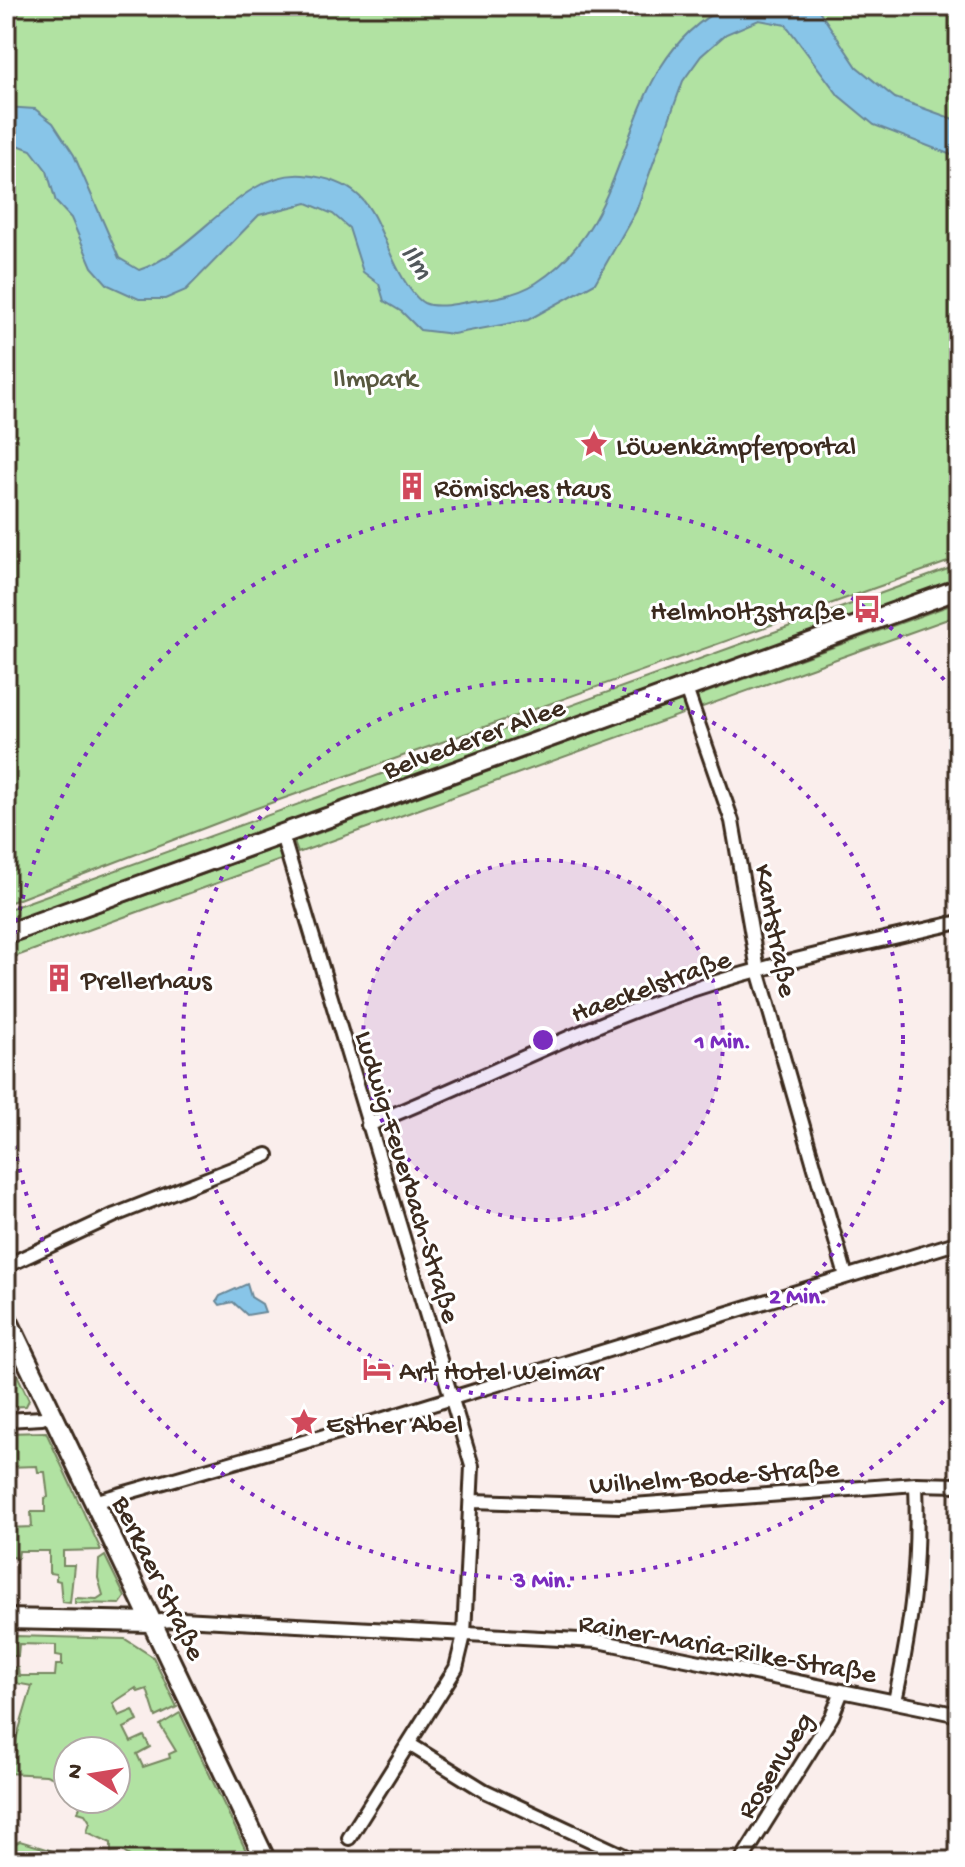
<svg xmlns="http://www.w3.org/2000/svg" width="965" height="1867" font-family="'Gochi Hand',sans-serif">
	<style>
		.green { fill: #b1e2a2; stroke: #768660; stroke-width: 2 }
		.water { fill: #88c5e8; stroke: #698797; stroke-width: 2 }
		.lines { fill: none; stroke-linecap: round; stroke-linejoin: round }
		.street-casing { stroke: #3b2a1e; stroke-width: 18 }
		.secondary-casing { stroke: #3b2a1e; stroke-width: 24 }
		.street { stroke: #fff; stroke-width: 12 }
		.secondary { stroke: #fff; stroke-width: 18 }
		.ring { fill: none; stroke: #7b2cbf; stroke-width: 4; stroke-dasharray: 4 8 }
		.labels { text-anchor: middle; stroke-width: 6; stroke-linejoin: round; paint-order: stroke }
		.park-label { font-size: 28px; fill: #58583f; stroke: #fff }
		.poi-label { font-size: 28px; fill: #3b2a1e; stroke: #fff; text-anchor: start }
		.street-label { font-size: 28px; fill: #3b2a1e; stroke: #fff }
		.water-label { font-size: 30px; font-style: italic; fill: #52585b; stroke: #fff }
		.centre { fill: #7b2cbf; stroke: #fff; stroke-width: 4 }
		.ring-label { font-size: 24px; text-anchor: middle; font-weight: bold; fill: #7b2cbf; stroke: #fff; stroke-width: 6; stroke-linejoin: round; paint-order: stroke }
	</style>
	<rect width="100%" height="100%" fill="#faeeec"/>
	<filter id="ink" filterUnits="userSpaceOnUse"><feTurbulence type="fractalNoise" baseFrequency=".0125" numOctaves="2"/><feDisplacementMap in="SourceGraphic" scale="16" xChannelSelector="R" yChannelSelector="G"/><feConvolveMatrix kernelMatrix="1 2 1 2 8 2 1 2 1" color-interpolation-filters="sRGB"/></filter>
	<g filter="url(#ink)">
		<!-- green -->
		<path class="green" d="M6,6H959V558L254,809L6,904Z
			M959,565V579L6,925V910Z
			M959,602V615L697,709L694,697Z
			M684,700L688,712L298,853L294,842Z
			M282,846L286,858L6,960V945Z
			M6,1351L29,1400L26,1406L6,1407Z
			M46,1432L101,1550L63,1551V1565H74L70,1603L62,1602L60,1581L56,1580V1574L49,1573V1551H19L18,1558L6,1556V1528L32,1527L31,1512H45V1498L48,1497L45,1472H38L37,1466L6,1467V1433Z
			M105,1556L125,1597L120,1604L75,1603V1598L97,1599L103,1595L98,1578L99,1560Z
			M16,1636L125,1639L153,1657L177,1707L156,1717L147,1689L138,1692L136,1688L113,1703L119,1716L133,1710L138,1721L124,1728L131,1742L144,1736L150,1747L137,1754L143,1767L170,1758L169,1754L176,1751L160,1725L180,1713L251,1861H137L122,1851L111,1852V1843L87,1832L90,1822L85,1814L78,1812L82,1799H116V1751H68V1783L46,1775L6,1773L32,1686L15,1683L12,1667L18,1668L19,1676H55L56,1665H62V1656L56,1655V1645L19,1644L18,1656H12L13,1638Z
			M7,1837L14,1844L20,1841L56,1852L28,1861H6Z"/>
		<!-- water -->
		<path class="water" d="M726,6H816L857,67L895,98L959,121V158L874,125L839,96L786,25L759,20L726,34L701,56L683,81L636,211L595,283L528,320L453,334L420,330L402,312L384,301L379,284L363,272L349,228L333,214L307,203L259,215L186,290L165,299H139L108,285L92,267L71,218L56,202L47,171L31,150L15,144L6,153V107L35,109L53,123L74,155L119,258L139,270C196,252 242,170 303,175C380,182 372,227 404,280C409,288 416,299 424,303C437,309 459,303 472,301C493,299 518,295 536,283C644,214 609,66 726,6Z
			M247,1284L251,1297L262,1304L265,1312L247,1315L233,1302L220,1305L217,1301L220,1296Z"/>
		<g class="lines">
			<defs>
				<path id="street" d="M686,689L732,821L758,970L846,1276
					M282,835L472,1466L464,1635L456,1668L349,1838
					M368,1125C468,1085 564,1036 665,999C760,965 861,945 959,922
					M6,1266L115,1215L267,1155
					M6,1420L42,1418L52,1413
					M473,1501L620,1506L916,1484L959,1485
					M94,1502L384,1419L959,1242
					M152,1622L182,1619L598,1641L959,1715
					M895,1701C912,1622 919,1566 916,1484
					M409,1744L485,1791L635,1861
					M741,1861L832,1716L842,1691"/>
				<path id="secondary" d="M6,934L959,589
					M6,1317L266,1861
					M6,1619L152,1622"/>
			</defs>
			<!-- street casing -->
			<use href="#street" class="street-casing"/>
			<!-- secondary casing -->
			<use href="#secondary" class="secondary-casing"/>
			<!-- street -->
			<use href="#street" class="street"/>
			<!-- secondary -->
			<use href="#secondary" class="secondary"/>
		</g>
	</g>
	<!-- distance rings -->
	<circle cx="543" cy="1040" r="180" fill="#7b2cbf" fill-opacity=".12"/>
	<g class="ring">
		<circle cx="543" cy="1040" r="180"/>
		<circle cx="543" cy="1040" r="360"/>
		<path d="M959 1383A539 539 0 0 1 6 1087M6 993A539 539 0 0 1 959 697"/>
	</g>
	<!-- icons -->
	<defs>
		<symbol id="sight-bare" viewBox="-9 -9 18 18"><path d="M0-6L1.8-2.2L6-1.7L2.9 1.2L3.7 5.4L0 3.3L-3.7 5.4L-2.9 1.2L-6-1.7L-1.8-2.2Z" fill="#d1495b" stroke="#fff" stroke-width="2.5" paint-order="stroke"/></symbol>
		<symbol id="building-bare" viewBox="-9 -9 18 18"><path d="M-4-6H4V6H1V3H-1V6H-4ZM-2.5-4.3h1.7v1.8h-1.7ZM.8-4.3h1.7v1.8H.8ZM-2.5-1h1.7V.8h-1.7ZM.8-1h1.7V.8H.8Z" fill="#d1495b" stroke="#fff" stroke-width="2.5" paint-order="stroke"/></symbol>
		<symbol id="bus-bare" viewBox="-9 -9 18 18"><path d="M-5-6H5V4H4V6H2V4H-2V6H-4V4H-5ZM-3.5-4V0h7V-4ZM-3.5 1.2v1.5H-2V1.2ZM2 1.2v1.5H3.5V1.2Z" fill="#d1495b" stroke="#fff" stroke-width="2.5" paint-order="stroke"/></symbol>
		<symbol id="hotel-bare" viewBox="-9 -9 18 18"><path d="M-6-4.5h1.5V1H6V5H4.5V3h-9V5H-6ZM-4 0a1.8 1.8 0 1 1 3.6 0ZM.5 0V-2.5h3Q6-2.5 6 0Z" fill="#d1495b" stroke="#fff" stroke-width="2.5" paint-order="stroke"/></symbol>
	</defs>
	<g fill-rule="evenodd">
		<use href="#sight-bare" x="574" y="424" width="40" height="40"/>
		<use href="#building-bare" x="392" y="466" width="40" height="40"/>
		<use href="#bus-bare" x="847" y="589" width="40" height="40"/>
		<use href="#building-bare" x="39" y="958" width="40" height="40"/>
		<use href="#hotel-bare" x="357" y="1349" width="40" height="40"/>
		<use href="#sight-bare" x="284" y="1402" width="40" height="40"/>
	</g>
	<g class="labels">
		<!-- park labels -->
		<g class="park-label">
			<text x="375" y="386">Ilmpark</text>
		</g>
		<!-- poi labels -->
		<g class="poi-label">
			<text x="616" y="454">Löwenkämpferportal</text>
			<text x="434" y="496">Römisches Haus</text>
			<text x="845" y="619" text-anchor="end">Helmholtzstraße</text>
			<text x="81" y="988">Prellerhaus</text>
			<text x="399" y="1379">Art Hotel Weimar</text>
			<text x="326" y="1432">Esther Abel</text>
		</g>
		<!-- street labels -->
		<g class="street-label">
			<text transform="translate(473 736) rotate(-20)" y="10">Belvederer Allee</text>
			<text transform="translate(778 930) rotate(79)" y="10">Kantstraße</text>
			<text transform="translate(650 984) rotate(-20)" y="10">Haeckelstraße</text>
			<text transform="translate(410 1176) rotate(73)" y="10">Ludwig-Feuerbach-Straße</text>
			<text transform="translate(714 1474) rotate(-4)" y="10">Wilhelm-Bode-Straße</text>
			<text transform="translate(161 1577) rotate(64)" y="10">Berkaer Straße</text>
			<text transform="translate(728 1646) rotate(10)" y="10">Rainer-Maria-Rilke-Straße</text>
			<text transform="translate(773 1764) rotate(-58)" y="10">Rosenweg</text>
		</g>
		<!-- water labels -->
		<g class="water-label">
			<text transform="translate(419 260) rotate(54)" y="10">Ilm</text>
		</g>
	</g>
	<circle cx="543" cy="1040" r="12" class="centre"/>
	<g class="ring-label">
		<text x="723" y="1048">1 Min.</text>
		<text x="798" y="1303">2 Min.</text>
		<text x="543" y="1587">3 Min.</text>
	</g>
	<!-- margin -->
	<rect width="965" height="1867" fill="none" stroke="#fff" stroke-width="32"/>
	<rect x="16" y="16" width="933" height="1835" fill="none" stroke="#3b2a1e" stroke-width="3" filter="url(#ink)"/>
	<!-- north arrow -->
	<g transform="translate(92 1775) rotate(282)"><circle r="38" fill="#ffffff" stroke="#b1aaa5" stroke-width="2"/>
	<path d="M0-6L14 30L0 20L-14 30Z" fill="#d1495b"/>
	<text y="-12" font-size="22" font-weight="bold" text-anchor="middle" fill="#3b2a1e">N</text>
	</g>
</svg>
